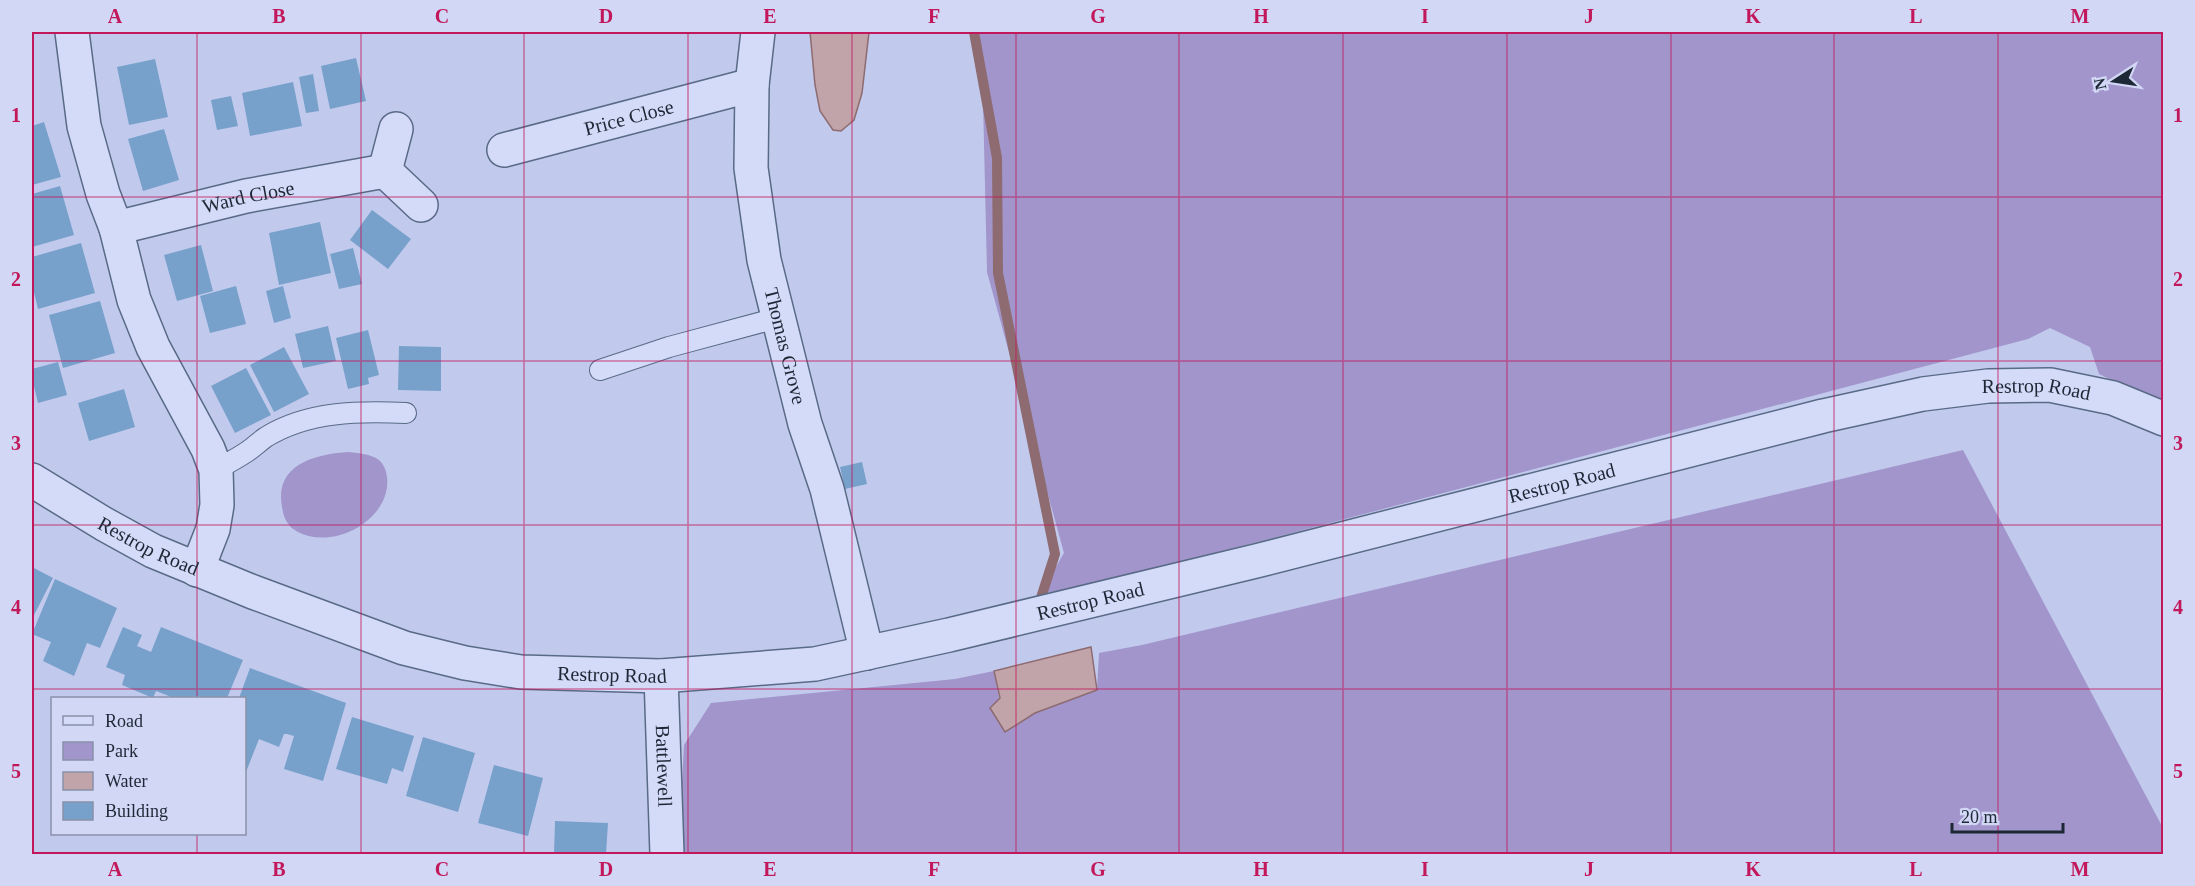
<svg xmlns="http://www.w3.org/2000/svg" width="2195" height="886" font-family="'Times New Roman',serif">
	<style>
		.green { fill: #a195cb }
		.water { fill: #c0a4a9; stroke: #8d6b70; stroke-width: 1.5 }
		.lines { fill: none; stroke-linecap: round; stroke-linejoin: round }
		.stream { stroke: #8d6b70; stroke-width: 10 }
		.building { fill: #77a0cb }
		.service-casing { stroke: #596a86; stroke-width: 22 }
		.minor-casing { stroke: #596a86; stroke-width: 36 }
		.tertiary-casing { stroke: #596a86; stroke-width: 36 }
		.service { stroke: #d4dbf8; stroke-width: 20 }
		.minor { stroke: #d4dbf8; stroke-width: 33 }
		.tertiary { stroke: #d4dbf8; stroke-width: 33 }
		.grid { fill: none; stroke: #c2185b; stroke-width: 1.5; stroke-opacity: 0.55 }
		.labels { text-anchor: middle; stroke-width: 4.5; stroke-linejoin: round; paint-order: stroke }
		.street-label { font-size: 20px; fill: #1d2836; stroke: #d1d7f5 }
		.neatline { fill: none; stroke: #c2185b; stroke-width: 2 }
		.grid-label { font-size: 20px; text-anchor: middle; font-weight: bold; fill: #c2185b }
	</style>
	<rect width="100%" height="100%" fill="#c1caed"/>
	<!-- green -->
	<path class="green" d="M978,32H2163V405L2099,374L2090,347L2050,328L2028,339L1106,582L1040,594L1064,553L987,272L982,58Z
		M1963,450L2164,830L2163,854H683L682,783L684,745L711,703L955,679L994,671L1005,731L1035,713L1097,690L1099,653L1142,645Z
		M349,452C358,453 368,454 376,458C383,462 386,469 387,477C392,519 334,551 298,532C287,526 284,519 282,507C274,464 316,454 349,452Z"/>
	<!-- water -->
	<path class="water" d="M810,32H869L862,93L854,120L841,131L833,130L820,111L815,85Z
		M1091,647L1097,690L1035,713L1005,732L990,708L1000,698L994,671Z"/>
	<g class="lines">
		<!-- stream -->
		<path class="stream" d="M974,32L997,158L998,273L1055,554L1038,607"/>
	</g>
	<!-- building -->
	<path class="building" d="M356,58L366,101L330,109L321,66Z
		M155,59L168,117L129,125L117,67Z
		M313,74L319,111L306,113L299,77Z
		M293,82L302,126L250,136L242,93Z
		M231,96L238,126L217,130L211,100Z
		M44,122L61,177L32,185V126Z
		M164,129L179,180L143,191L128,139Z
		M60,186L74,235L32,247V194Z
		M372,210L411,239L388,269L350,240Z
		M320,222L331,273L279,285L269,233Z
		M81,243L95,293L38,309L32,284V257Z
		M201,245L213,291L177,301L164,255Z
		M353,248L362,284L339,289L330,254Z
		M236,286L246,324L210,333L200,296Z
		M283,286L291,318L274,323L266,291Z
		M100,301L115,353L63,368L49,315Z
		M328,326L336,361L303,368L295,334Z
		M368,330L379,375L368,378L369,384L348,389L336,338Z
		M399,346L441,347V391L398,390Z
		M284,347L309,394L274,412L250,365Z
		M58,362L67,395L38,403L32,378V369Z
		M246,368L271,415L235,433L211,386Z
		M124,389L135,427L89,441L78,403Z
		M862,462L867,484L845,489L840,467Z
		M32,567L53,578L32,619Z
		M55,579L117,608L100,648L87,643L74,676L43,661L51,642L32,634Z
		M123,627L142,635L137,646L151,652L161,627L243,660L227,698H205L199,696L198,698H174L156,691L153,698L122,685L125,675L106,667Z
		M250,668L346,703L323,781L284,769L294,736L287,734H284L279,747L259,739L244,777V698H239Z
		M352,717L414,736L403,772L392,768L387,784L336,769Z
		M423,737L475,753L458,812L406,796Z
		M494,765L543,778L528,836L478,823Z
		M555,821L608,823L606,854H554Z"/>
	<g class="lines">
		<defs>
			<path id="service" d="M600,370L669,347L777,318
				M216,470C226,464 238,458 248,451C254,447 260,441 266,437C308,411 359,411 406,413"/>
			<g id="minor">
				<path d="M72,32L84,126L103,194L116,228L134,300L153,347L208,449L216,470L217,505L213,529L197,570"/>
				<path id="s1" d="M758,32L752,85L751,168L764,260L805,424L827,489L867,653"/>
				<path d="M396,129L385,171L421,205"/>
				<path id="s2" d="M504,150L752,85"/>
				<path id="s3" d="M116,228L246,196L385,171"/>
				<path id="s4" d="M661,676L667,854"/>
			</g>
			<g id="tertiary">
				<path id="s5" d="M32,480L104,524L153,551L253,592L404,648L465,663L521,672L661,676L815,664L949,635L1256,561L1823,416L1923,394L1988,386L2050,385L2113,398L2164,419"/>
			</g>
		</defs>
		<!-- service casing -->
		<use href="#service" class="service-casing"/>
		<!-- minor casing -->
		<use href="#minor" class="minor-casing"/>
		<!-- tertiary casing -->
		<use href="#tertiary" class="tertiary-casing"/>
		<!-- service -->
		<use href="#service" class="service"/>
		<!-- minor -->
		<use href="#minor" class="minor"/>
		<!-- tertiary -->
		<use href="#tertiary" class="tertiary"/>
	</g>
	<!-- grid -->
	<path class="grid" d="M197,32V698M361,32V854M524,32V854M688,32V854M852,32V854M1016,32V854M1179,32V854M1343,32V854M1507,32V854M1671,32V854M1834,32V854M1998,32V854M32,197H2164M32,361H2164M32,525H2164M32,689H2164M197,834V854"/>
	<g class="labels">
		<!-- street labels -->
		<g class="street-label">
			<text dy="7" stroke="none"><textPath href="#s2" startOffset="129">Price Close</textPath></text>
			<text dy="7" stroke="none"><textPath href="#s3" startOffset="136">Ward Close</textPath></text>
			<text dy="7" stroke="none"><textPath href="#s1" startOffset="318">Thomas Grove</textPath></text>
			<text dy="7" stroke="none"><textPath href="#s5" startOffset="2078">Restrop Road</textPath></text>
			<text dy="7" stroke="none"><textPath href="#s5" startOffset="1592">Restrop Road</textPath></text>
			<text dy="7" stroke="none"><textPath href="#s5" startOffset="134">Restrop Road</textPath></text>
			<text dy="7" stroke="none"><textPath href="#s5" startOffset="1106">Restrop Road</textPath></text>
			<text dy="7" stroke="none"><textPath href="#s5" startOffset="620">Restrop Road</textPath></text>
			<text dy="7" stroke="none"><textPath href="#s4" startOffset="90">Battlewell</textPath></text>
		</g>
	</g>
	<!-- border -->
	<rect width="2195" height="886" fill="none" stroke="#d1d7f5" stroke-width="66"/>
	<!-- legend -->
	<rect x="51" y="697" width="195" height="138" fill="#d1d7f5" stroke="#8991a9" stroke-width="1.5"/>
	<rect x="63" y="716" width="30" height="9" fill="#d4dbf8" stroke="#8991a9" stroke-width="1.5"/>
	<text x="105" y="727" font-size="18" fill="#1d2836">Road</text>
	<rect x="63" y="742" width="30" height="18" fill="#a195cb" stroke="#8991a9" stroke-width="1.5"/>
	<text x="105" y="757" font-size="18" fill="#1d2836">Park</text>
	<rect x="63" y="772" width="30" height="18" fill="#c0a4a9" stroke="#8991a9" stroke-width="1.5"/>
	<text x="105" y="787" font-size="18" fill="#1d2836">Water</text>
	<rect x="63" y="802" width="30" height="18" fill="#77a0cb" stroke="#8991a9" stroke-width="1.5"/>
	<text x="105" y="817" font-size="18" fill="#1d2836">Building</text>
	<!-- north arrow -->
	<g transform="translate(2114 81) rotate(258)" stroke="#d1d7f5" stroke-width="4.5" paint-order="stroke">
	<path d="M0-4.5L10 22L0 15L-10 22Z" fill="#1d2836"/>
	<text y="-9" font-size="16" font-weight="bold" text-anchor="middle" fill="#1d2836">N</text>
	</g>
	<!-- scale -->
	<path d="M1952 823v9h111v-9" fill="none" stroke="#1d2836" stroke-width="3"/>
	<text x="1961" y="823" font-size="18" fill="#1d2836" stroke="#d1d7f5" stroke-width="4.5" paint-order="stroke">20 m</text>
	<rect x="33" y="33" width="2129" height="820" class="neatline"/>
	<g class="grid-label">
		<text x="115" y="23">A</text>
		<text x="279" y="23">B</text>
		<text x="442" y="23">C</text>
		<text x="606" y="23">D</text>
		<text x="770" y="23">E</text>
		<text x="934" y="23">F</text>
		<text x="1098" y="23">G</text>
		<text x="1261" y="23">H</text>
		<text x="1425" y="23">I</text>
		<text x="1589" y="23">J</text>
		<text x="1753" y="23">K</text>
		<text x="1916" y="23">L</text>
		<text x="2080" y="23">M</text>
		<text x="16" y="122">1</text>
		<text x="2178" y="122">1</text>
		<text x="16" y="286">2</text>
		<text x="2178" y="286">2</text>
		<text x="16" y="450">3</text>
		<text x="2178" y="450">3</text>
		<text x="16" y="614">4</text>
		<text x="2178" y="614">4</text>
		<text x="16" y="778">5</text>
		<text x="2178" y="778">5</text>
		<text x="115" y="876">A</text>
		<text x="279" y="876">B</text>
		<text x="442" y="876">C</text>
		<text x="606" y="876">D</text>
		<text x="770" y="876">E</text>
		<text x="934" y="876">F</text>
		<text x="1098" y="876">G</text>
		<text x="1261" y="876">H</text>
		<text x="1425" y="876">I</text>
		<text x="1589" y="876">J</text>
		<text x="1753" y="876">K</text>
		<text x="1916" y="876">L</text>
		<text x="2080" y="876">M</text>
	</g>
</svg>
